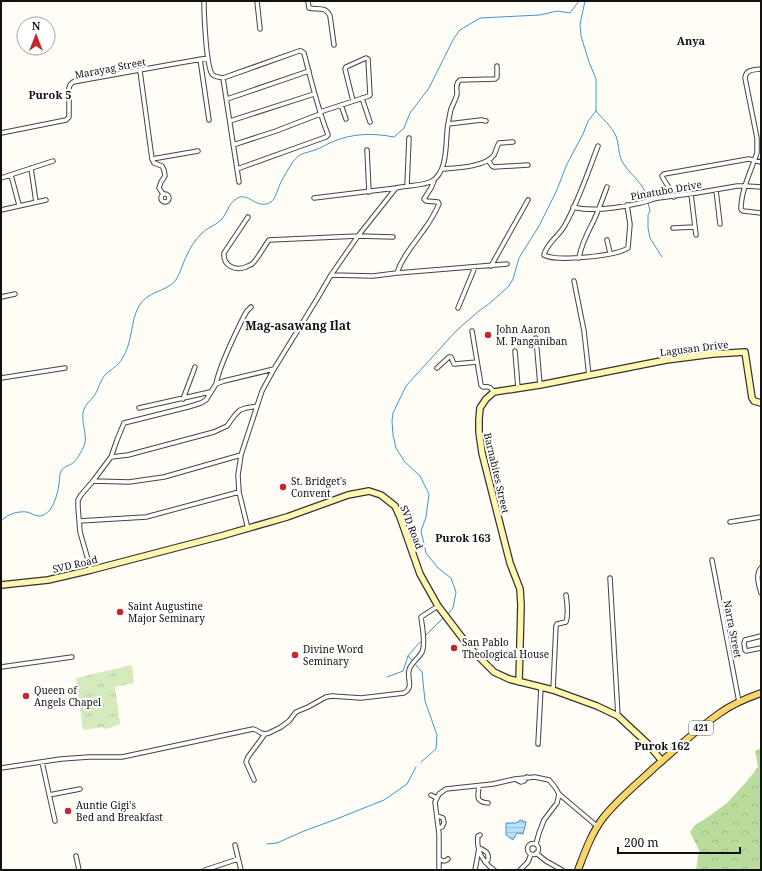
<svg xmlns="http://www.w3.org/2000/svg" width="762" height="871" font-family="'Noto Serif',serif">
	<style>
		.grass { fill: url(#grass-tufts) }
		.forest { fill: url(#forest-crowns) }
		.water { fill: url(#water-rules); stroke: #3f96cf }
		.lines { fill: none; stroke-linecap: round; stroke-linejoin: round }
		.stream { stroke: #3f96cf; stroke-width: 1 }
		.street-casing { stroke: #444; stroke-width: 5.5 }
		.secondary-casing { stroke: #333; stroke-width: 8 }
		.primary-casing { stroke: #222; stroke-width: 8 }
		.street { stroke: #fff; stroke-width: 3.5 }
		.secondary { stroke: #fff6b0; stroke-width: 5.5 }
		.primary { stroke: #f9d66b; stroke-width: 6 }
		.poi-dot { fill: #c4262e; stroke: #fff; stroke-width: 1.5 }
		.labels { text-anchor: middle; stroke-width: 4; stroke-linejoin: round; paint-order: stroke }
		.shield { fill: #fff; stroke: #585858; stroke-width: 1 }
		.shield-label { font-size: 9px; font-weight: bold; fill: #111 }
		.street-label { font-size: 10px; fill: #111; stroke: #fff }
		.poi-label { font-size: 10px; fill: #111; stroke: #fff; text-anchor: start }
		.neighbourhood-label { font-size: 11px; font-weight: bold; fill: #111; stroke: #fff }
		.quarter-label { font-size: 12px; font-weight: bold; fill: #111; stroke: #fff }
	</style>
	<defs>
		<pattern id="grass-tufts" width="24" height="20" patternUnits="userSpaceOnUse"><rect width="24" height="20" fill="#d5ebbd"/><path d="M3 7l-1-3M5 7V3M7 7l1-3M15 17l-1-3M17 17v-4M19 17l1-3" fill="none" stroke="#b6c8a1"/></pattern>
		<pattern id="forest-crowns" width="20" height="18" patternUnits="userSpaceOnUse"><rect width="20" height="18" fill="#b9dc9c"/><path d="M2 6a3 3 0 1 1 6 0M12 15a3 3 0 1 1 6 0" fill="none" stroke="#9ebc85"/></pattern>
		<pattern id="water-rules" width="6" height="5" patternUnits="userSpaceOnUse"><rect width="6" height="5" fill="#b9e0f7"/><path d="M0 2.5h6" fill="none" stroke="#9ebfd3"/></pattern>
	</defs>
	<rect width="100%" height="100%" fill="#fffdf5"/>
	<!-- grass -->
	<path class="grass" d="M132,665L134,683L115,687L120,724C115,726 110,728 105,729L104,727L83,730L76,678Z"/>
	<!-- forest -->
	<path class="forest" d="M761,748V870H696L699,850L690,832L695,825L705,819L727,803L747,781L758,767L755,751Z"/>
	<!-- water -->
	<path class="water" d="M520,820L526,822L523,834L517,833L513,840L506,835V823H516Z"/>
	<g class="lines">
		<!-- stream -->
		<path class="stream" d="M596,111C603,120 611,125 616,136C620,147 617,155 625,166C633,177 644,184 648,199
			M648,202L650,211L648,215V228L650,238L662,257
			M1,521C8,514 17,511 27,512C31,513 35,516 39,516C43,516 47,513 50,510C55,503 58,492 59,484C60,480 59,475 61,471C64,466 70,466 74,462C78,458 83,449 85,443C87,432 80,420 84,409C86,404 91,400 94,396C99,389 100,380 106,374C111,369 118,366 122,359C133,342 130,322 139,306C147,291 166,292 175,281C181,273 182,264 187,255C190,248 195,240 201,234C206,228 215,226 221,220C227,214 228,204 236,199C248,190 256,211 271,202C276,198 278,188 281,182C284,176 288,170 292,163C300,152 304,154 315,150C321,148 327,144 332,142C353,133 373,133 394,137L404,128L410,113L429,88L454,38L460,30L480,18L540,15L557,11L570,13L579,1
			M448,614L453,608L456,592L451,578L438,568L426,553L421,531L426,517L429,494L420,476L404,461L396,448L393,435L392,421L393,413L406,386L457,330L479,311L490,303L509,286L513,279L519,258L539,226L556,192L567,164L583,134L588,121L596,111V79L589,62L581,36L580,24L585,1
			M425,636L444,617
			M408,656L412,660
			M416,665L422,672L425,701L437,735L436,749L421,762
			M387,677L403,671L408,656L420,642
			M267,844L277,843L304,831L334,820L384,800L407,784L416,767"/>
		<defs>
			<path id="street" d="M204,1C204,14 206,65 212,74C214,77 219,77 223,78L299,51H301L304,53C311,80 317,106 327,132L328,135L326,137L237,169
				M257,1L260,29
				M308,1L309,8C318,10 326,6 330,16L334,45
				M200,59L209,120
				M761,69C754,70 746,69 745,78L757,138V153C751,171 741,190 741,209L743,211L761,213
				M140,71L152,159L198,151
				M223,78L239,182
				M362,98L370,122
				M227,99L309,71
				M341,105L346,119
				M320,112L369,96L370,95L368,59L366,58L346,67L345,69L353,101
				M230,121L314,94
				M448,124L481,120L486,121
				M1,133L66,120L69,117V88L70,85L73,82L173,64L208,58
				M233,145L276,131L320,114
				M598,146C588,172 579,200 565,225C560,235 546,244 544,255C556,262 616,256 628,248L630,224L627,205
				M367,150L369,192
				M152,159L154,163L162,166L164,170L165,176L161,182L159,188L163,194
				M488,160L492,166L494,167L528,165
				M31,168L36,202
				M442,169C455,168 486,167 494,155C496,151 497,146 499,143L513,142
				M11,175L19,205
				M1,178L53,161
				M407,186L409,138
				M716,190L720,224
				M691,194L696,235
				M161 198a4 4 0 1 1 8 0a4 4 0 1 1-8 0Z
				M674,197C671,189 665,183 662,176L664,174L743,160L749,159L761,162
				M314,198L396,188C407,185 424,186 432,181C449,171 445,140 448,124C449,119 450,113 451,109C453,104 456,99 457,94C457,89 455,84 460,80L495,79L497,77V66
				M573,207C591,212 622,207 640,203C646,202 652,199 658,198C685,195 711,191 737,186H746L761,187
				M1,210L46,200
				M248,217L224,253C223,266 235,271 246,267C247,266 251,265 252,264C257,260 265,245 269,240L358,236L393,237
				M673,228L695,227
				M607,240L610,253
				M579,258C581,244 588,232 594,220C599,209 603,198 607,187
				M491,266L528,200
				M397,273C402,257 414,244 423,231C429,223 435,213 439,204L438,202L426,201L424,199L431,188L434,181
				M331,275L373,276L397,273L507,264
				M574,281L584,331L589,376
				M1,297L15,294
				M458,308L475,267
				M472,331L481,385L483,387C489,386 490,387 494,392
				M536,338L540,385
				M515,351L518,388
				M437,368L449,357H451L454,364H455L477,362
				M1,378L65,368
				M216,384C220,363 235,335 244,316L247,311L251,307
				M183,399L195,367
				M139,408L210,392
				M111,457L128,455L214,432L227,426L235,415L240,410L246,408L257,406
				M93,481L129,482L164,477L241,455
				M79,521L146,517L239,492
				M730,522L761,517
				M248,529L239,492L238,475L241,455L262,391L274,369L317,299L331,275L358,236L396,188
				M712,560L739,702
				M761,568C755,575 759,585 761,593
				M91,570L80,532L78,507V500L81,495L93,481L111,457L117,440L124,423L188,407L201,403L206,400L216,384L224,381L274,369
				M610,578L618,716
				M761,636L745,640L744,643L745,650L746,651L761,648
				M1,667L72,657
				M553,690L556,626L557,624L566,622C569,613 567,604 566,595
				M538,744L541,687
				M42,762L55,821
				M1,768L61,759L89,757H122L253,729L256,730L261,733L265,734L269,733L281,727L289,721L296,712L308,707L326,697L332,696L361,698L404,693C414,687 407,680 409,670C411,663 419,658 422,652C426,643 422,626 421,617L438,606
				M515,779L521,782L524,781L527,777
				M254,780L246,762L248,757L265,734
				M479,786C478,796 475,802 488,803
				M49,795L80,789
				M431,795L437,798
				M438,816L443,818L444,823L442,827L439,828
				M480,835L478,836C476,850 483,862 494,870
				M527.5 849a5.5 5.5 0 1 1 11 0a5.5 5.5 0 1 1-11 0Z
				M536,844L539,833L544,820L557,803L559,794
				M235,845L241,870
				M536,853L546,861L562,870
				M76,856L79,870
				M439,859C443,861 445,862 448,859
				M205,870L238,859
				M439,870V834L435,802L439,794L446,789L493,784L515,779L535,777L549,780L555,787L559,794L598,827
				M475,870L479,848C486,851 489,852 488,860L485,862
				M520,870L528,862L531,854"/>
			<path id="secondary" d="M1,585L48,580L91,570L221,536L287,517L348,495L369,491L381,495L395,506L400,517L420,574L438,606L470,648L494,672L509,679L553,690L597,706L618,716L648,744L662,761
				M519,682L521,605L520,589L510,563L501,528L482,453L479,432V419L480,408L486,399L494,392L540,385L666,360L713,354L745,352L752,398L754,401L761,403"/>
			<path id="primary" d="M578,870C585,852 591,834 603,818C618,799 637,784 655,767C676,749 697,729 720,713C732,704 747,698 761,693"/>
		</defs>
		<!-- street casing -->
		<use href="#street" class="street-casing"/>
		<!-- secondary casing -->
		<use href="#secondary" class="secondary-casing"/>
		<!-- primary casing -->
		<use href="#primary" class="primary-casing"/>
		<!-- street -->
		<use href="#street" class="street"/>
		<!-- secondary -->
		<use href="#secondary" class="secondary"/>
		<!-- primary -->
		<use href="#primary" class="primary"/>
	</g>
	<!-- markers -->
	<g class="poi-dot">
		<circle cx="488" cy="335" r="4"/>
		<circle cx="283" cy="487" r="4"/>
		<circle cx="120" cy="612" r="4"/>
		<circle cx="454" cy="648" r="4"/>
		<circle cx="295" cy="655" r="4"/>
		<circle cx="26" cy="696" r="4"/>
		<circle cx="68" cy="811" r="4"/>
	</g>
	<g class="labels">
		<!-- shield labels -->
		<rect class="shield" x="689" y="721" width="24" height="14" rx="3"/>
		<g class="shield-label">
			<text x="701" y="731">421</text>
		</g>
		<!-- street labels -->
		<g class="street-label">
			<text transform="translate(110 68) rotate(-11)" y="4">Marayag Street</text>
			<text transform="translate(666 190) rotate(-10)" y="4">Pinatubo Drive</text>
			<text transform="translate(694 348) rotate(-7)" y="4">Lagusan Drive</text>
			<text transform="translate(497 473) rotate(77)" y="4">Barnabites Street</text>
			<text transform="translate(412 527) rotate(69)" y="4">SVD Road</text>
			<text transform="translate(75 564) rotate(-13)" y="4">SVD Road</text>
			<text transform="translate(733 629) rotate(79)" y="4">Narra Street</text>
		</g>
		<!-- poi labels -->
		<g class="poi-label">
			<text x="496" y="333">John Aaron<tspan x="496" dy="12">M. Panganiban</tspan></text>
			<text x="291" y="485">St. Bridget's<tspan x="291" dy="12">Convent</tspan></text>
			<text x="128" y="610">Saint Augustine<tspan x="128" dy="12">Major Seminary</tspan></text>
			<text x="462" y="646">San Pablo<tspan x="462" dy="12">Theological House</tspan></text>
			<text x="303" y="653">Divine Word<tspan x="303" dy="12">Seminary</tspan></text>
			<text x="34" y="694">Queen of<tspan x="34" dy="12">Angels Chapel</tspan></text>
			<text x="76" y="809">Auntie Gigi's<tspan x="76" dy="12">Bed and Breakfast</tspan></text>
		</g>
		<!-- neighbourhood labels -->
		<g class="neighbourhood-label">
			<text x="691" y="45">Anya</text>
			<text x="50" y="99">Purok 5</text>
			<text x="463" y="542">Purok 163</text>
			<text x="662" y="750">Purok 162</text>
		</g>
		<!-- quarter labels -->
		<g class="quarter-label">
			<text x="298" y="330">Mag-asawang Ilat</text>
		</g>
	</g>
	<!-- border -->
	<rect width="762" height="871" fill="none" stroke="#111111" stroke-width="4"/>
	<!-- north arrow -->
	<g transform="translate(36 36)"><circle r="19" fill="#ffffff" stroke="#a0a0a0"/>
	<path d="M0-3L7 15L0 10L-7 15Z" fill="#c4262e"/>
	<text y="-6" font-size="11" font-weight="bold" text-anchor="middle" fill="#111111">N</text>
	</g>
	<!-- scale -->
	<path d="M618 847v6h122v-6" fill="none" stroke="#111111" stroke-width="2"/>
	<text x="624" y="847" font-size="12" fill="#111111" stroke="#ffffff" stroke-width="3" paint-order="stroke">200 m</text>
</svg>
